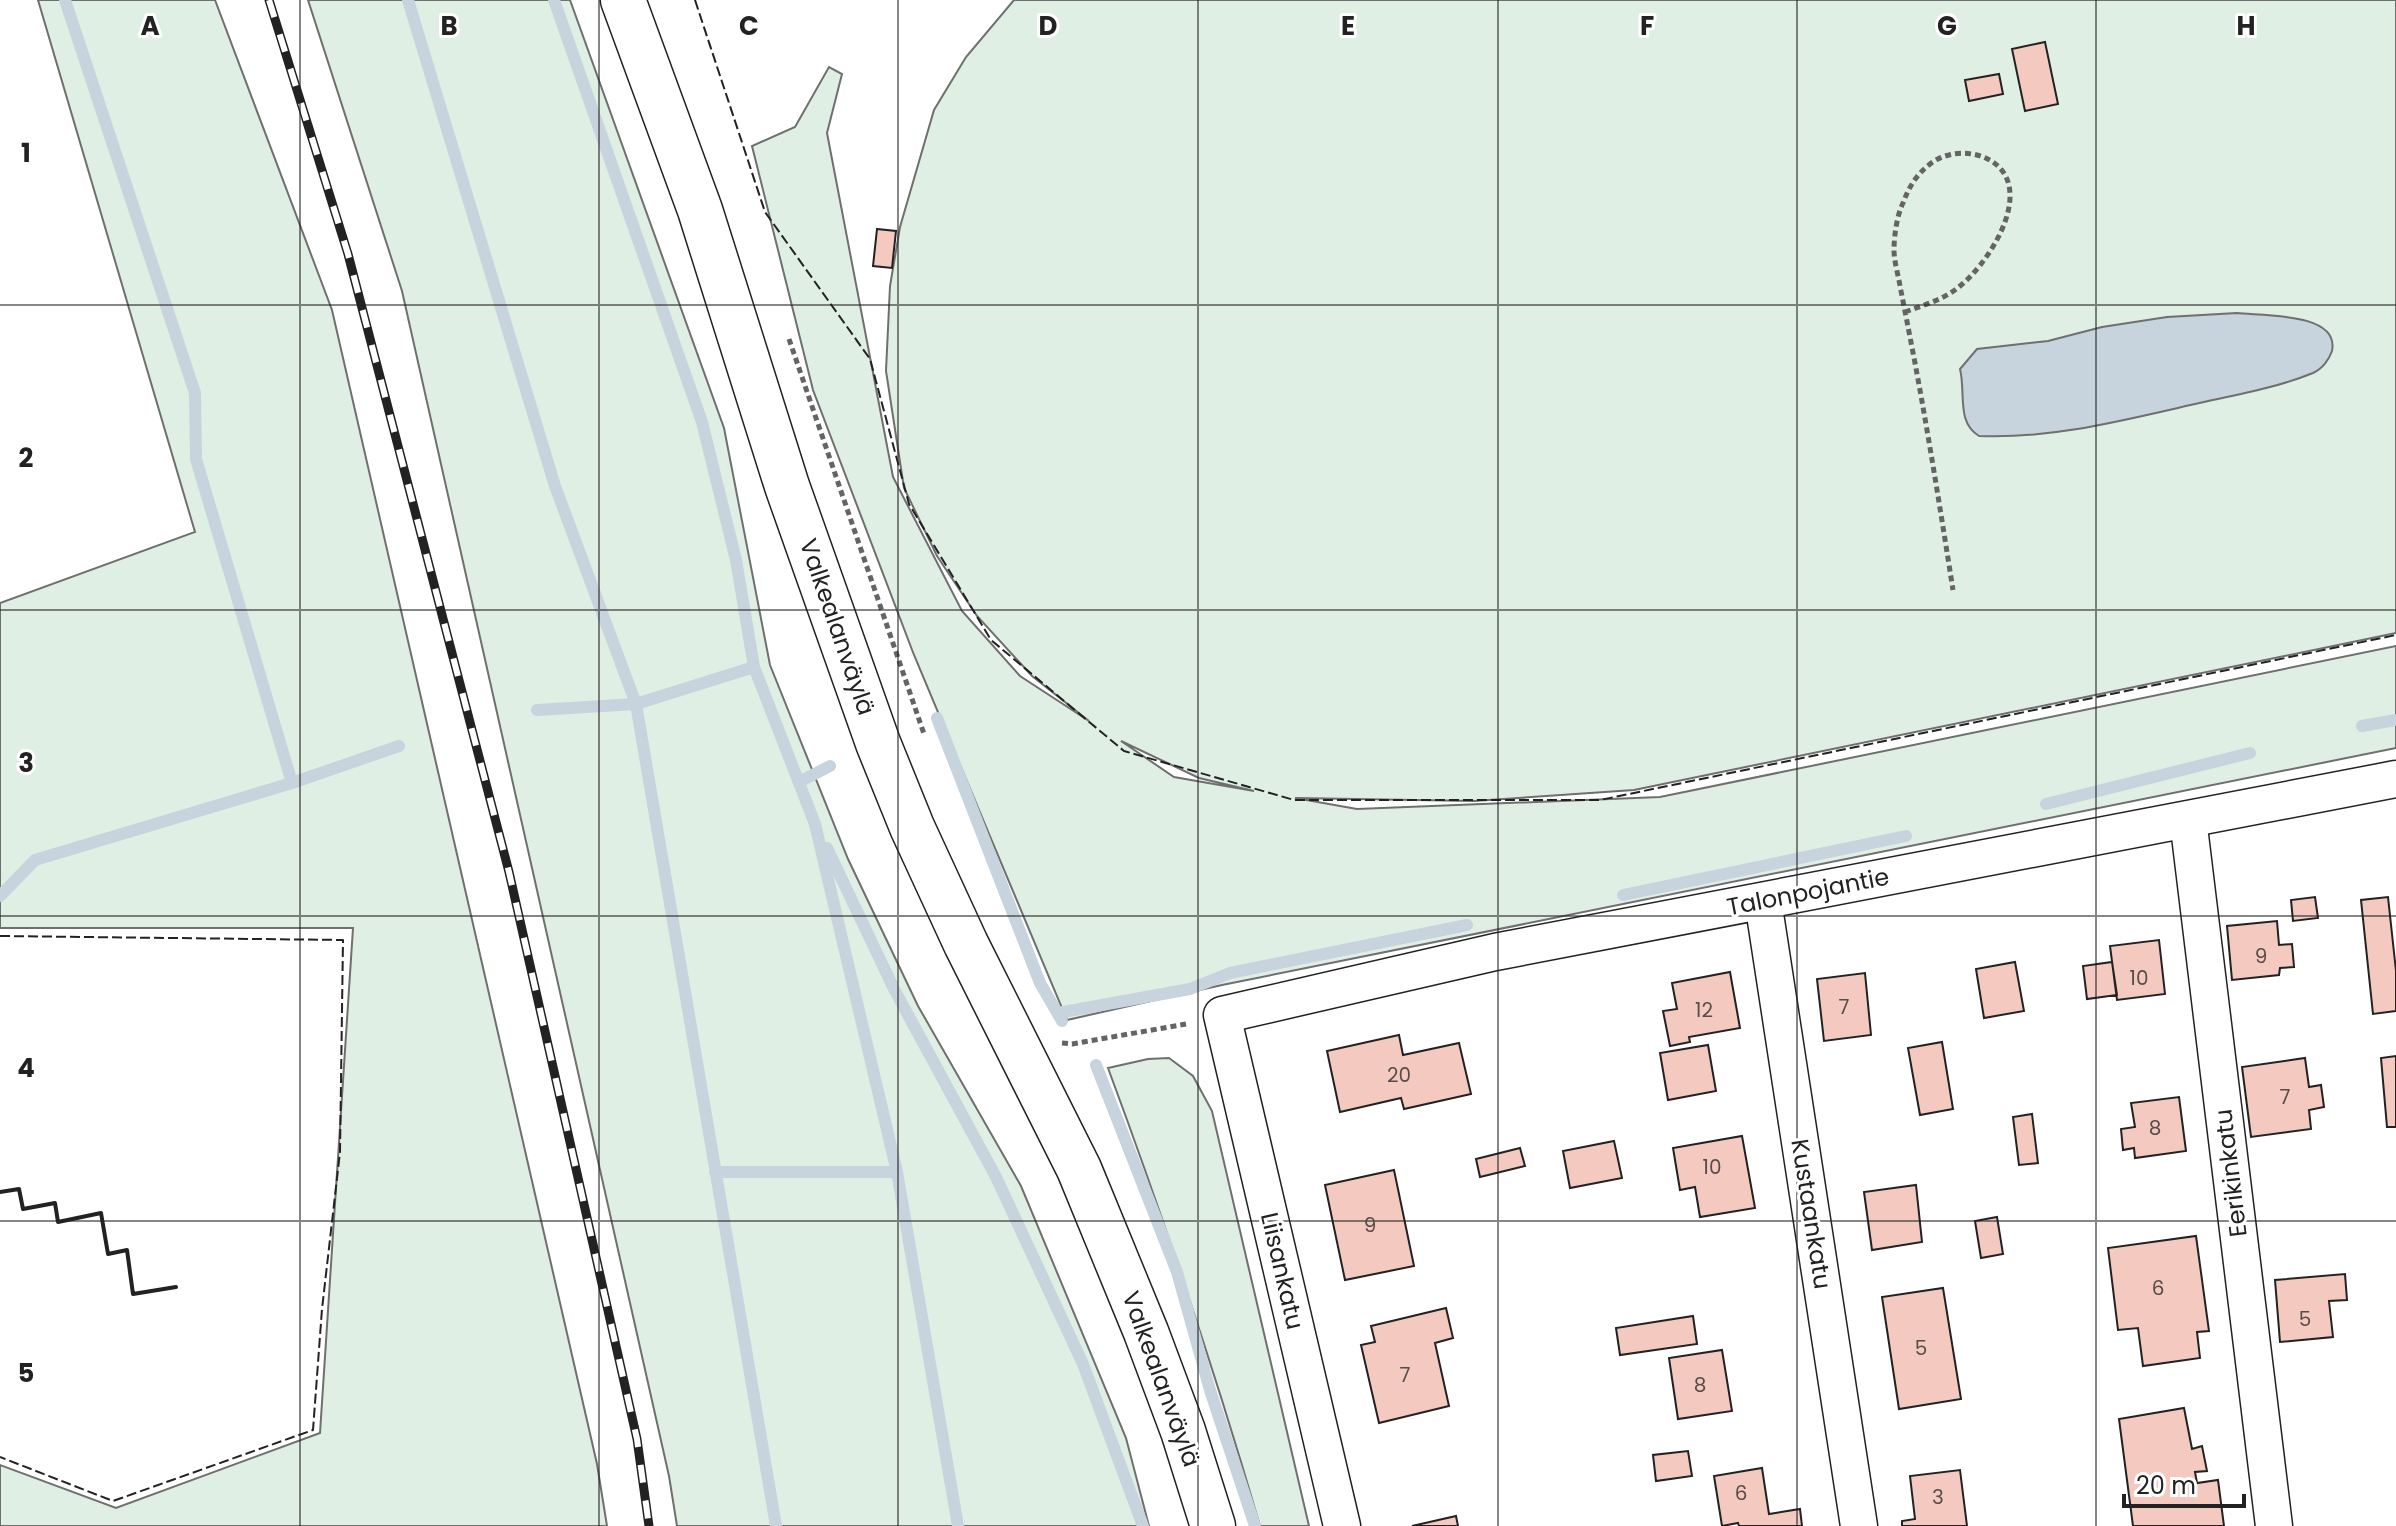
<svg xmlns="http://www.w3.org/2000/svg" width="2396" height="1526" font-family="Poppins,sans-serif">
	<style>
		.green { fill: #e0efe3; stroke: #6f6f6f; stroke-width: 2; fill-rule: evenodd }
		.water { fill: #c7d3dd; stroke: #6f6f6f; stroke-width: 2 }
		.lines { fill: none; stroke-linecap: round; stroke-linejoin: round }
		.stream { stroke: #c7d3dd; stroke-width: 12 }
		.building { fill: #f3c9c0; stroke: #222; stroke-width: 2 }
		.minor-casing { stroke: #222; stroke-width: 39 }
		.secondary-casing { stroke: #222; stroke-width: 47 }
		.path { stroke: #646464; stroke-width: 5; stroke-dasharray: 6 4; stroke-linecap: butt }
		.minor { stroke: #fff; stroke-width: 36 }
		.secondary { stroke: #fff; stroke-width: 44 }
		.rail-casing { stroke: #222; stroke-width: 9 }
		.rail { stroke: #fff; stroke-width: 6; stroke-dasharray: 18; stroke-linecap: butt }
		.fence { stroke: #222; stroke-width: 2; stroke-dasharray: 10 4; stroke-linecap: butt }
		.wall { stroke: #222; stroke-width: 4 }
		.grid { fill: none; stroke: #222; stroke-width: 2; stroke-opacity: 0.55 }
		.labels { text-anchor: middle; stroke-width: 6; stroke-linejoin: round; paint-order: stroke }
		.number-label { font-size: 20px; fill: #564c4a }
		.street-label { font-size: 24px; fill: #222; stroke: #fff }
		.grid-label { font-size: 26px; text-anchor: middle; font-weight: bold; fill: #222; stroke: #fff; stroke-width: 6; stroke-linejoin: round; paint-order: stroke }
	</style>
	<rect width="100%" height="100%" fill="#fff"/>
	<!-- green -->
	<path class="green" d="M38,0H215L332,310L597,1464L607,1526H0V1465L116,1508L320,1433L353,928H0V603L195,532Z
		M308,0H570L724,428L770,665L848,859L918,1006L1021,1186L1126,1438L1149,1526H677L669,1476L402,291Z
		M1014,0H2396V633L1634,790L1474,801L1295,798L1357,809L1660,797L2396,646V748L1222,985L1067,1020L914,655L813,390L752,146L795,127L829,67L842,74L827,133L893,477L962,611L1020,676L1089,721L1032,676L977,616L937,556L904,488L886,371L890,286L900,227L934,110L966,57ZM1121,741L1199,778L1254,791L1174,777Z
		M1169,1058L1193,1076L1212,1111L1309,1526H1260C1215,1371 1164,1219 1108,1068L1148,1059Z"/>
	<!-- water -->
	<path class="water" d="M2237,313C2262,316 2340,312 2332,351C2329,360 2322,369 2313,373C2276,388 2235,395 2195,404C2124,420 2053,439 1979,436C1956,422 1966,393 1960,369L1977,349L2048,341L2102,327L2167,317Z"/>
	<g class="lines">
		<!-- stream -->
		<path class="stream" d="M65,0L195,393L196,459L292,783
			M408,0L555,486L636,704L776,1526
			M554,0L702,422L736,560L754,667L815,824L897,1172L958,1526
			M537,710L636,704L754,667
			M937,718L1040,983L1062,1021
			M2362,726L2396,720
			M799,782L830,766
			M2046,804L2250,753
			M827,848L894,989L996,1177L1083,1364L1143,1526
			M1623,895L1906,836
			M0,896L35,860L292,783L399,746
			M1058,1013L1190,989L1230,973L1467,925
			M1096,1065L1177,1272L1210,1390L1255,1526
			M715,1172H897"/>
	</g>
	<!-- building -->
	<path class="building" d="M2045,42L2058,104L2025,111L2012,49Z
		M1999,74L2003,94L1969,101L1965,80Z
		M877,229L896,231L892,268L873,266Z
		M2315,897L2318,918L2293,921L2291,900Z
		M2388,897L2396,971V1011L2373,1014L2361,900Z
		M2277,921L2279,945L2292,944L2294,967L2280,968L2279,975L2232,980L2227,926Z
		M2159,940L2165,994L2117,1000L2110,946Z
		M2015,962L2024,1011L1984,1018L1976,969Z
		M2112,962L2117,995L2087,999L2083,966Z
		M1730,972L1740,1028L1689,1037L1690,1042L1670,1046L1663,1011L1677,1009L1672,983Z
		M1865,973L1871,1035L1824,1041L1817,979Z
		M1399,1035L1403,1055L1459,1043L1471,1094L1404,1109L1401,1098L1340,1112L1327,1051Z
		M1942,1042L1953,1109L1920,1115L1908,1048Z
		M1708,1045L1716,1091L1668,1100L1660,1053Z
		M2396,1056V1127H2387L2381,1058Z
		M2305,1058L2309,1087L2321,1085L2324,1107L2309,1110L2311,1129L2251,1137L2242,1067Z
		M2179,1097L2186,1151L2135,1158L2134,1148L2123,1150L2121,1129L2135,1127L2131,1103Z
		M2032,1114L2038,1163L2019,1165L2013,1117Z
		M1742,1136L1755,1208L1700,1217L1695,1187L1680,1190L1673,1148Z
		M1614,1141L1622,1178L1570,1188L1563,1151Z
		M1520,1148L1525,1166L1480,1177L1476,1159Z
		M1394,1170L1414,1266L1345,1280L1325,1185Z
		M1916,1185L1922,1242L1872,1250L1864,1192Z
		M1997,1217L2003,1254L1981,1258L1975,1221Z
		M2196,1236L2209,1331L2197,1332L2200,1358L2143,1366L2138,1328L2118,1330L2108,1248Z
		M2345,1274L2347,1300L2329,1301L2333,1337L2280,1342L2275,1280Z
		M1943,1288L1961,1399L1899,1409L1882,1297Z
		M1446,1308L1453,1338L1435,1343L1449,1406L1379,1423L1361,1345L1375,1342L1371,1326Z
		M1693,1316L1697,1344L1620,1355L1616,1328Z
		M1722,1350L1732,1411L1678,1419L1669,1358Z
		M2184,1408L2192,1449L2202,1446L2207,1471L2195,1472L2197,1483L2218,1480L2224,1526H2133L2119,1419Z
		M1688,1451L1692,1476L1656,1481L1653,1455Z
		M1762,1468L1769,1514L1800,1509L1802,1526H1739L1738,1523L1722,1526L1714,1476Z
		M1960,1470L1967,1526H1902V1521L1915,1519L1910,1476Z
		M1456,1516L1458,1526H1412Z"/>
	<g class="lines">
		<defs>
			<path id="minor" d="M2188,819L2274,1526
				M1763,901L1859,1526
				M1342,1526L1222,1015L1495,952L2396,779"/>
			<path id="secondary" d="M623,0L700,210L787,486L878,743L912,827L966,944L1079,1169L1146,1332L1183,1431L1213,1526"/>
		</defs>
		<!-- minor casing -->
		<use href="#minor" class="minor-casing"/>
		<!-- secondary casing -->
		<use href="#secondary" class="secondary-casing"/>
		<!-- path -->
		<path class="path" d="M1905,312C1924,305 1945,299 1960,286C1985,266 2024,209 2005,175C1991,150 1951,147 1930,164C1916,175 1909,187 1903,203C1897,215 1894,236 1894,250C1894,261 1898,274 1900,286C1905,311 1910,337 1915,363C1929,438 1941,514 1953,590
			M789,339L924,734
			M1062,1043L1072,1044L1186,1024"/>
		<!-- minor -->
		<use href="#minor" class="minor"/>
		<!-- secondary -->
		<use href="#secondary" class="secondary"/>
		<defs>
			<path id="rail" d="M269,0L348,254L509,872L637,1439L649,1526"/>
		</defs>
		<!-- rail casing -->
		<use href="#rail" class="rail-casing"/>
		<!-- rail -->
		<use href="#rail" class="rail"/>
		<!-- fence -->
		<path class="fence" d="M695,0L765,212L870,359L909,504L991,640L1124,751L1294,800H1600L2396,635
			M0,936L343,940L340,1152L322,1309L313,1430L113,1501L0,1457"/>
		<!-- wall -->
		<path class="wall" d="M0,1192L19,1189L23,1209L55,1203L58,1222L101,1213L108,1254L127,1250L133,1294L176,1287"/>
	</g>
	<!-- grid -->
	<path class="grid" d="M300,0V1526M599,0V1526M898,0V1526M1198,0V1526M1498,0V1526M1797,0V1526M2096,0V1526M0,305H2396M0,610H2396M0,916H2396M0,1221H2396"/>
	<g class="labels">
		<!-- number labels -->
		<g class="number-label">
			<text x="2261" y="963">9</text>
			<text x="2139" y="985">10</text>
			<text x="1844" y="1014">7</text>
			<text x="1704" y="1017">12</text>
			<text x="1399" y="1082">20</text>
			<text x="2285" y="1104">7</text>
			<text x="2155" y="1135">8</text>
			<text x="1712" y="1174">10</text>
			<text x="1370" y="1232">9</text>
			<text x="2158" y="1295">6</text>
			<text x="2305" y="1326">5</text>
			<text x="1921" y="1355">5</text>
			<text x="1405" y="1382">7</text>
			<text x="1700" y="1392">8</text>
			<text x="1741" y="1500">6</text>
			<text x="1938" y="1504">3</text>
		</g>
		<!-- street labels -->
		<g class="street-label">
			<text transform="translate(837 627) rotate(71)" y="8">Valkealanväylä</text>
			<text transform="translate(1808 892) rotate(-11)" y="8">Talonpojantie</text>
			<text transform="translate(2231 1173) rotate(-97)" y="8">Eerikinkatu</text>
			<text transform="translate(1811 1214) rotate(81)" y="8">Kustaankatu</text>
			<text transform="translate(1282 1271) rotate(77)" y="8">Liisankatu</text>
			<text transform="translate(1161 1379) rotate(70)" y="8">Valkealanväylä</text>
		</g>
	</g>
	<g class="grid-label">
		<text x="150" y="35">A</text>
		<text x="449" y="35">B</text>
		<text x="749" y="35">C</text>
		<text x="1048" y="35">D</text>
		<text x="1348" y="35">E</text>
		<text x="1647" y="35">F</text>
		<text x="1947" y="35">G</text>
		<text x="2246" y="35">H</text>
		<text x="26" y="162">1</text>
		<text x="26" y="467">2</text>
		<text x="26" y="772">3</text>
		<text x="26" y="1077">4</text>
		<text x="26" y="1382">5</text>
	</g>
	<!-- scale -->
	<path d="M2124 1494v12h120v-12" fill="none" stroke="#222222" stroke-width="4"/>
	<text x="2136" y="1494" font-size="24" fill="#222222" stroke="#ffffff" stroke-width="6" paint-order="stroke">20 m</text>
</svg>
